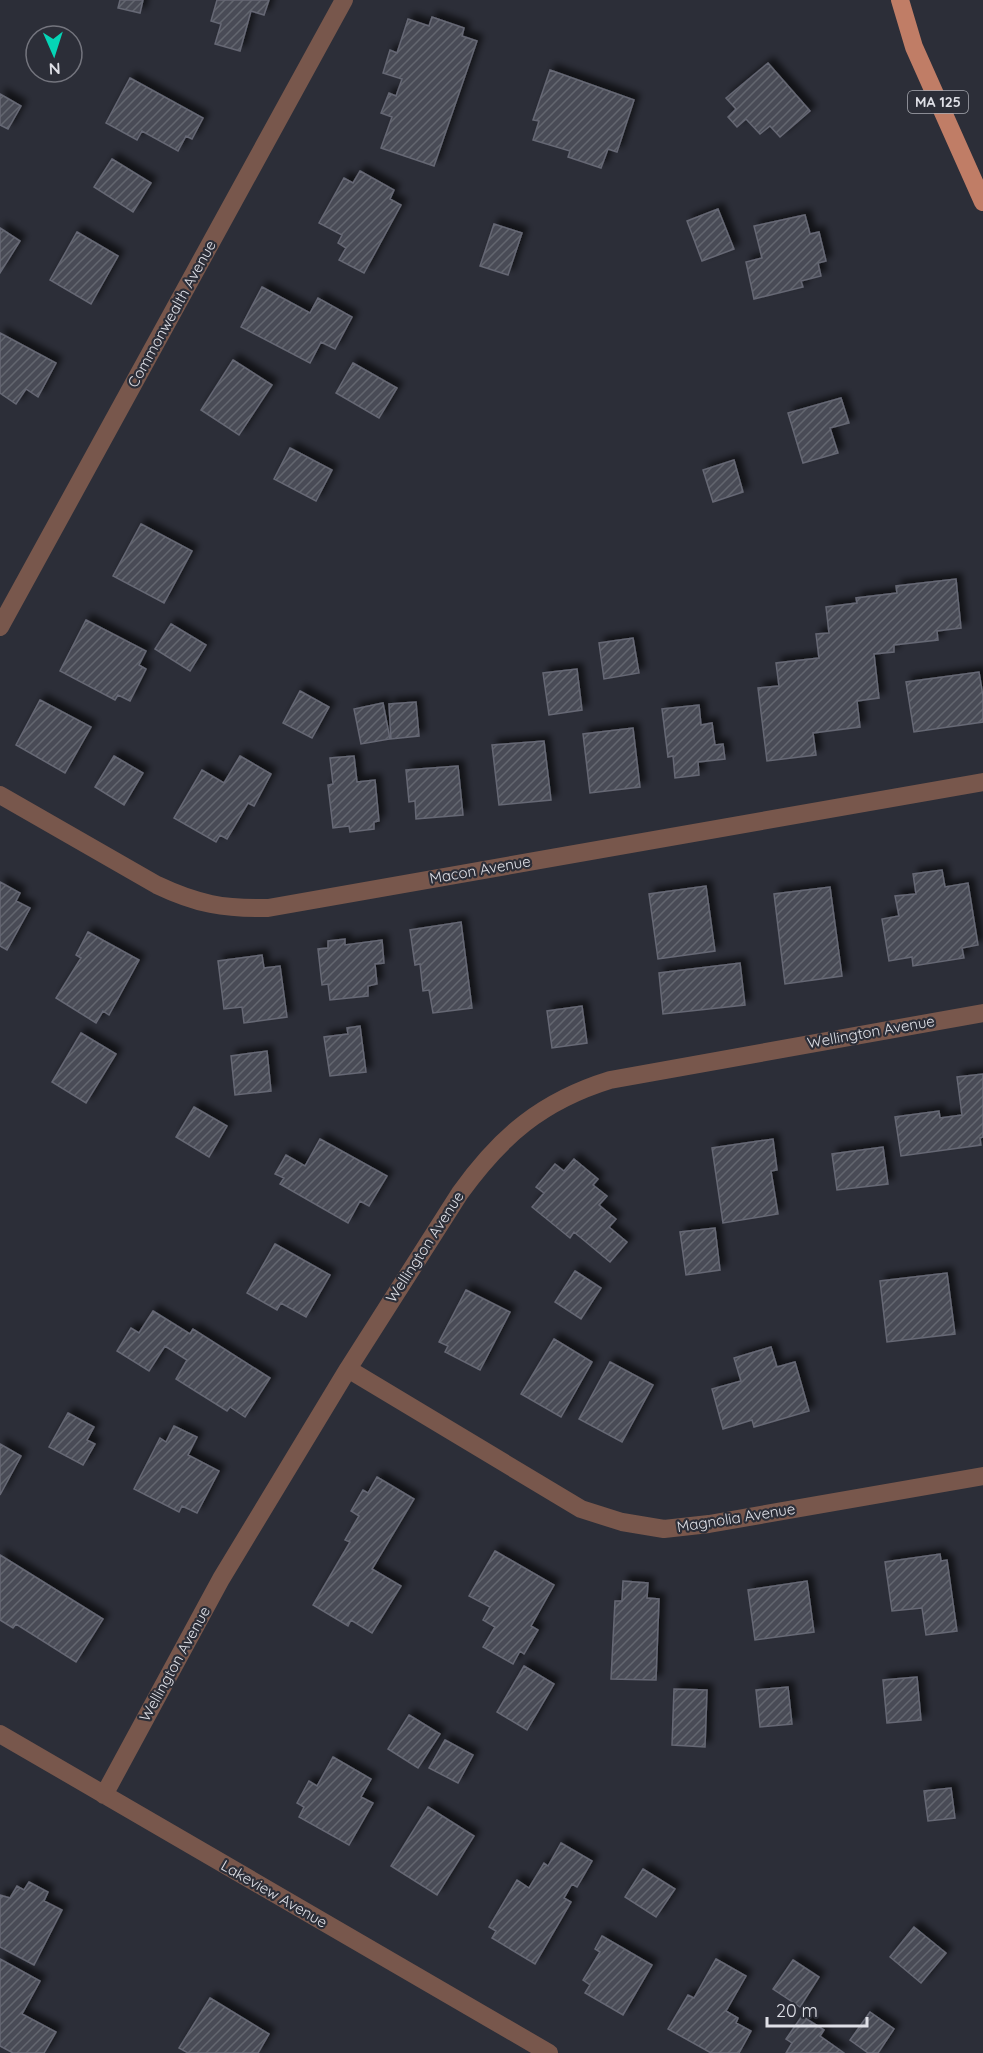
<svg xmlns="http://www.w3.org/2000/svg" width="983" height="2053" font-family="Quicksand,sans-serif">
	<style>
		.building { fill: url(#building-hatch); stroke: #666874; stroke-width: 1.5; filter: url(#shadow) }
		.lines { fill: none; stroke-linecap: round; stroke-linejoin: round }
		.street { stroke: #78574c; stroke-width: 18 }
		.primary { stroke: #c07d66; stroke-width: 18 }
		.labels { text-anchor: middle; stroke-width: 4.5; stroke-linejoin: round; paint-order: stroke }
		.shield { fill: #2c2e38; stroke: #a9abb2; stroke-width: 1.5 }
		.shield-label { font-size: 14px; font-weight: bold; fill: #dfe0e7 }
		.street-label { font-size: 15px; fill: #dfe0e7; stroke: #2c2e38 }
	</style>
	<defs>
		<pattern id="building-hatch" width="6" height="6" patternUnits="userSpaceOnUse" patternTransform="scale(1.5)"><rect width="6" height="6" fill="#4a4c57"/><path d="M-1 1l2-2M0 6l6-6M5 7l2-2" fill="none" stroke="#64666f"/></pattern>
		<filter id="shadow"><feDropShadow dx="5.5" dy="-5.5" stdDeviation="3" flood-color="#0009"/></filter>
	</defs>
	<rect width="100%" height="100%" fill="#2c2e38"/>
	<!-- building -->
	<path class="building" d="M120,0H143L140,13L118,8Z
		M217,0H269L264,15L251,11L240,51L215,44L221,24L211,21Z
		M432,17L464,28L462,36L477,41L434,166L381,148L392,117L381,113L389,93L396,96L402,79L383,73L390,50L397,53L408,19L429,26Z
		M768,63L810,111L780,137L770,126L760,134L746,119L737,127L728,117L736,109L726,98Z
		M550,70L634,100L617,152L608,149L601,168L568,157L570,151L533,140L539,121L533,120Z
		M130,78L203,118L192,139L186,136L178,151L142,131L137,140L106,123Z
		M0,94L21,106L8,129L0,125Z
		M112,159L151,183L133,212L94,187Z
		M360,171L394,190L390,199L401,205L364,273L339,260L346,248L338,243L342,235L319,223L344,178L353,183Z
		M718,209L734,249L702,261L687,221Z
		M805,215L810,234L819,232L826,261L818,263L821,276L801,281L803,287L754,299L746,262L762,258L754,226Z
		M494,224L522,233L508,275L480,266Z
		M0,228L20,241L0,273Z
		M77,232L118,256L91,304L50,280Z
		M262,287L310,313L318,298L352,317L335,349L321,342L310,363L241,327Z
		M0,333L56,363L38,397L26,389L16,404L0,393Z
		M233,360L272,385L239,435L201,410Z
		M353,363L397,388L379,418L336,393Z
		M841,398L849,423L830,428L838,453L803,463L788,413Z
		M290,448L332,470L316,501L274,479Z
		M734,460L743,492L713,502L703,470Z
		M141,524L192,551L164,603L113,576Z
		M956,579L961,628L937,631L938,640L894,645V652L874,654L879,698L857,701L860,727L813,733L816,755L767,761L758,688L779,686L776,663L819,658L816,634L829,633L826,607L857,603L856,598L897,593L896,586Z
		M86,620L146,651L139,665L146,669L130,701L118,695L115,700L60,671Z
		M171,624L206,645L190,671L155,649Z
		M633,638L639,673L604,679L599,643Z
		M577,669L582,710L549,715L543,673Z
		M979,672L983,696V722L914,732L906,682Z
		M300,691L329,707L312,738L283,723Z
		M40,700L91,727L65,773L16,745Z
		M416,702L419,736L391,739L389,704Z
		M383,703L390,739L361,744L354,709Z
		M699,705L701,725L712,723L715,745L723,744L725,759L698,762L699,775L675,778L673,756L668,757L662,709Z
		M633,728L640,787L590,793L583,734Z
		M544,741L551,800L499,805L492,745Z
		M114,756L143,773L124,805L95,787Z
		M240,756L271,774L254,806L248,803L227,839L220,835L216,842L174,818L202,770L224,783Z
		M354,756L357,782L375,780L379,821L374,822V829L350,832L349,826L333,828L328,785L333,784L330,758Z
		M458,766L463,815L416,819L415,801L409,802L406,770Z
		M942,870L945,887L968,883L978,945L962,948L964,958L913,966L912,957L889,961L882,919L899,916L895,896L916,894L913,874Z
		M0,882L20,893L16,901L30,908L7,950L0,946Z
		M706,886L715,951L658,959L649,894Z
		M830,887L842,976L785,984L774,894Z
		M461,922L472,1008L433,1013L429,990L423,991L420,964L415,965L410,930Z
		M88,932L139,960L109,1015L103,1011L96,1023L56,998L81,958L76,955Z
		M345,939V945L382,940L384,963L375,964L377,984L368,986V996L330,1000L328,984L322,985L318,949L328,948V941Z
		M262,955L264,968L280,966L287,1017L244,1023L242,1007L224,1009L218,961Z
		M740,963L745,1005L663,1014L659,973Z
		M582,1006L587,1043L552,1048L547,1011Z
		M360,1026L366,1072L330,1076L324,1037L348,1034L347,1028Z
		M81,1033L116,1054L86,1103L52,1082Z
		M267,1051L271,1091L235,1095L231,1056Z
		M983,1074V1137L980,1138L981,1145L901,1156L895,1117L939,1111L940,1118L962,1115L957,1077Z
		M194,1107L227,1126L209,1157L176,1137Z
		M320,1139L387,1176L369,1206L360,1201L348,1223L280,1184L284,1178L275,1174L286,1155L305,1166Z
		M773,1139L777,1170L771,1171L778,1214L723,1223L712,1148Z
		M883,1147L888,1184L837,1190L832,1154Z
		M574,1159L598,1179L593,1185L607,1196L599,1205L616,1219L609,1227L627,1242L610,1262L574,1232L570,1238L532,1207L544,1193L536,1187L555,1164L564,1171Z
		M715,1228L720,1270L686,1275L680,1232Z
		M275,1244L330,1275L306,1317L281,1303L277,1310L247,1293Z
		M575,1271L601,1288L581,1319L555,1302Z
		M947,1273L955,1334L887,1342L880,1281Z
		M466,1290L510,1312L480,1370L445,1352L448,1346L439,1342Z
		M153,1311L190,1334L193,1329L270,1378L245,1417L230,1407L227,1411L176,1379L187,1360L165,1346L149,1371L117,1351L131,1328L139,1333Z
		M554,1339L592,1362L561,1417L521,1394Z
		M771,1347L777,1367L795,1362L809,1411L754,1427L752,1420L723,1429L712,1389L741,1381L734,1358Z
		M610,1362L653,1385L622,1442L579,1419Z
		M68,1413L94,1427L87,1440L95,1444L83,1465L49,1447Z
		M174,1426L197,1437L188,1455L219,1471L197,1513L182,1506L179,1512L134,1489L160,1438L166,1442Z
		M0,1444L21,1456L0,1495Z
		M377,1477L414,1499L372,1569L401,1586L372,1633L351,1620L348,1626L313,1605L350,1542L345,1540L359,1516L351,1511L363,1490L368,1493Z
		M495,1551L554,1585L531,1626L538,1630L524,1654L520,1651L513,1664L483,1647L495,1627L483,1620L490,1607L469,1596Z
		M940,1554L941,1561L947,1560L957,1631L926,1635L922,1608L892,1611L885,1562Z
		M0,1555L103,1619L76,1662L16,1624L13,1628L0,1620Z
		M623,1581L648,1583L647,1598L659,1599L656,1680L611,1679L615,1601H622Z
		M807,1581L814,1632L755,1640L748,1590Z
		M524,1666L554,1684L527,1730L497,1712Z
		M917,1677L921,1720L887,1723L883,1680Z
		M788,1687L792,1724L760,1727L756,1690Z
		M674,1689L707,1690L705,1747L672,1745Z
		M409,1715L440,1734L418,1768L388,1749Z
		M445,1740L473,1755L458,1783L429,1768Z
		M333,1757L371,1779L361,1797L373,1803L349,1845L299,1817L304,1807L297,1803L309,1781L317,1786Z
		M951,1788L955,1818L928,1821L924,1791Z
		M428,1807L474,1836L437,1895L391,1866Z
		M561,1843L592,1861L577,1887L572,1884L564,1898L571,1902L535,1964L492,1938L496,1931L489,1927L517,1880L529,1888L544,1863L548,1866Z
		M643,1869L675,1889L656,1917L625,1897Z
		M29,1882L48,1892L44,1901L62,1910L34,1965L0,1947V1895L10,1898L17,1886L24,1890Z
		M914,1927L946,1953L921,1983L890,1957Z
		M602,1936L652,1965L623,2015L585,1993L590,1985L583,1980L600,1952L595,1949Z
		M0,1959L40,1981L22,2014L56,2032L44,2053H13L0,2046Z
		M716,1959L746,1976L726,2011L738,2018L736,2023L751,2031L739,2053H711L668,2029L688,1995L694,1998Z
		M793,1960L819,1977L800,2007L773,1989Z
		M210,1998L269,2034L258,2053H188L179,2048Z
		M870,2012L894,2029L878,2053H868L850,2040Z
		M802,2016L824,2030L820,2036L844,2053H786L792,2043L786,2039Z"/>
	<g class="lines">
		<!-- street -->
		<path class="street" d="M0,627L344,0
			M0,795L157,885C197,904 224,909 268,908L983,782
			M348,1369L581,1509L622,1522L664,1529L709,1524L983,1476
			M0,1734L549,2053
			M104,1795L221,1579L348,1369L460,1193C501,1136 542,1101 610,1080L983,1013"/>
		<!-- primary -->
		<path class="primary" d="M900,0L914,47L983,202"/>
	</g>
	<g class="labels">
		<!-- shield labels -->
		<rect class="shield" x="908" y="91" width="60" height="22" rx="4.5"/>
		<g class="shield-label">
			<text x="938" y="107">MA 125</text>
		</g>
		<!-- street labels -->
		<g class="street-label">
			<text transform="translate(172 314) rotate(-61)" y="5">Commonwealth Avenue</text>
			<text transform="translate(480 870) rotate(-10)" y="5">Macon Avenue</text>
			<text transform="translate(871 1032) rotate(-10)" y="5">Wellington Avenue</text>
			<text transform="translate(425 1247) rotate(-57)" y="5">Wellington Avenue</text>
			<text transform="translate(736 1518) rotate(-9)" y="5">Magnolia Avenue</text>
			<text transform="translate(175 1664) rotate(-61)" y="5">Wellington Avenue</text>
			<text transform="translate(274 1894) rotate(30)" y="5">Lakeview Avenue</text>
		</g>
	</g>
	<!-- north arrow -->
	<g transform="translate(54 54) rotate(177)"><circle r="28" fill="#2c2e38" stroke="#74757e" stroke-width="1.5"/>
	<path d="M0-4.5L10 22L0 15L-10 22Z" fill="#05d5b6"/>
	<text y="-9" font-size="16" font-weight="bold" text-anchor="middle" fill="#dfe0e7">N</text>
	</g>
	<!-- scale -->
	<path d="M767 2017v9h100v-9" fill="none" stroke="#dfe0e7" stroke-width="3"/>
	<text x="776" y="2017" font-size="18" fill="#dfe0e7" stroke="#2c2e38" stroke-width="4.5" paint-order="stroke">20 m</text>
</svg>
